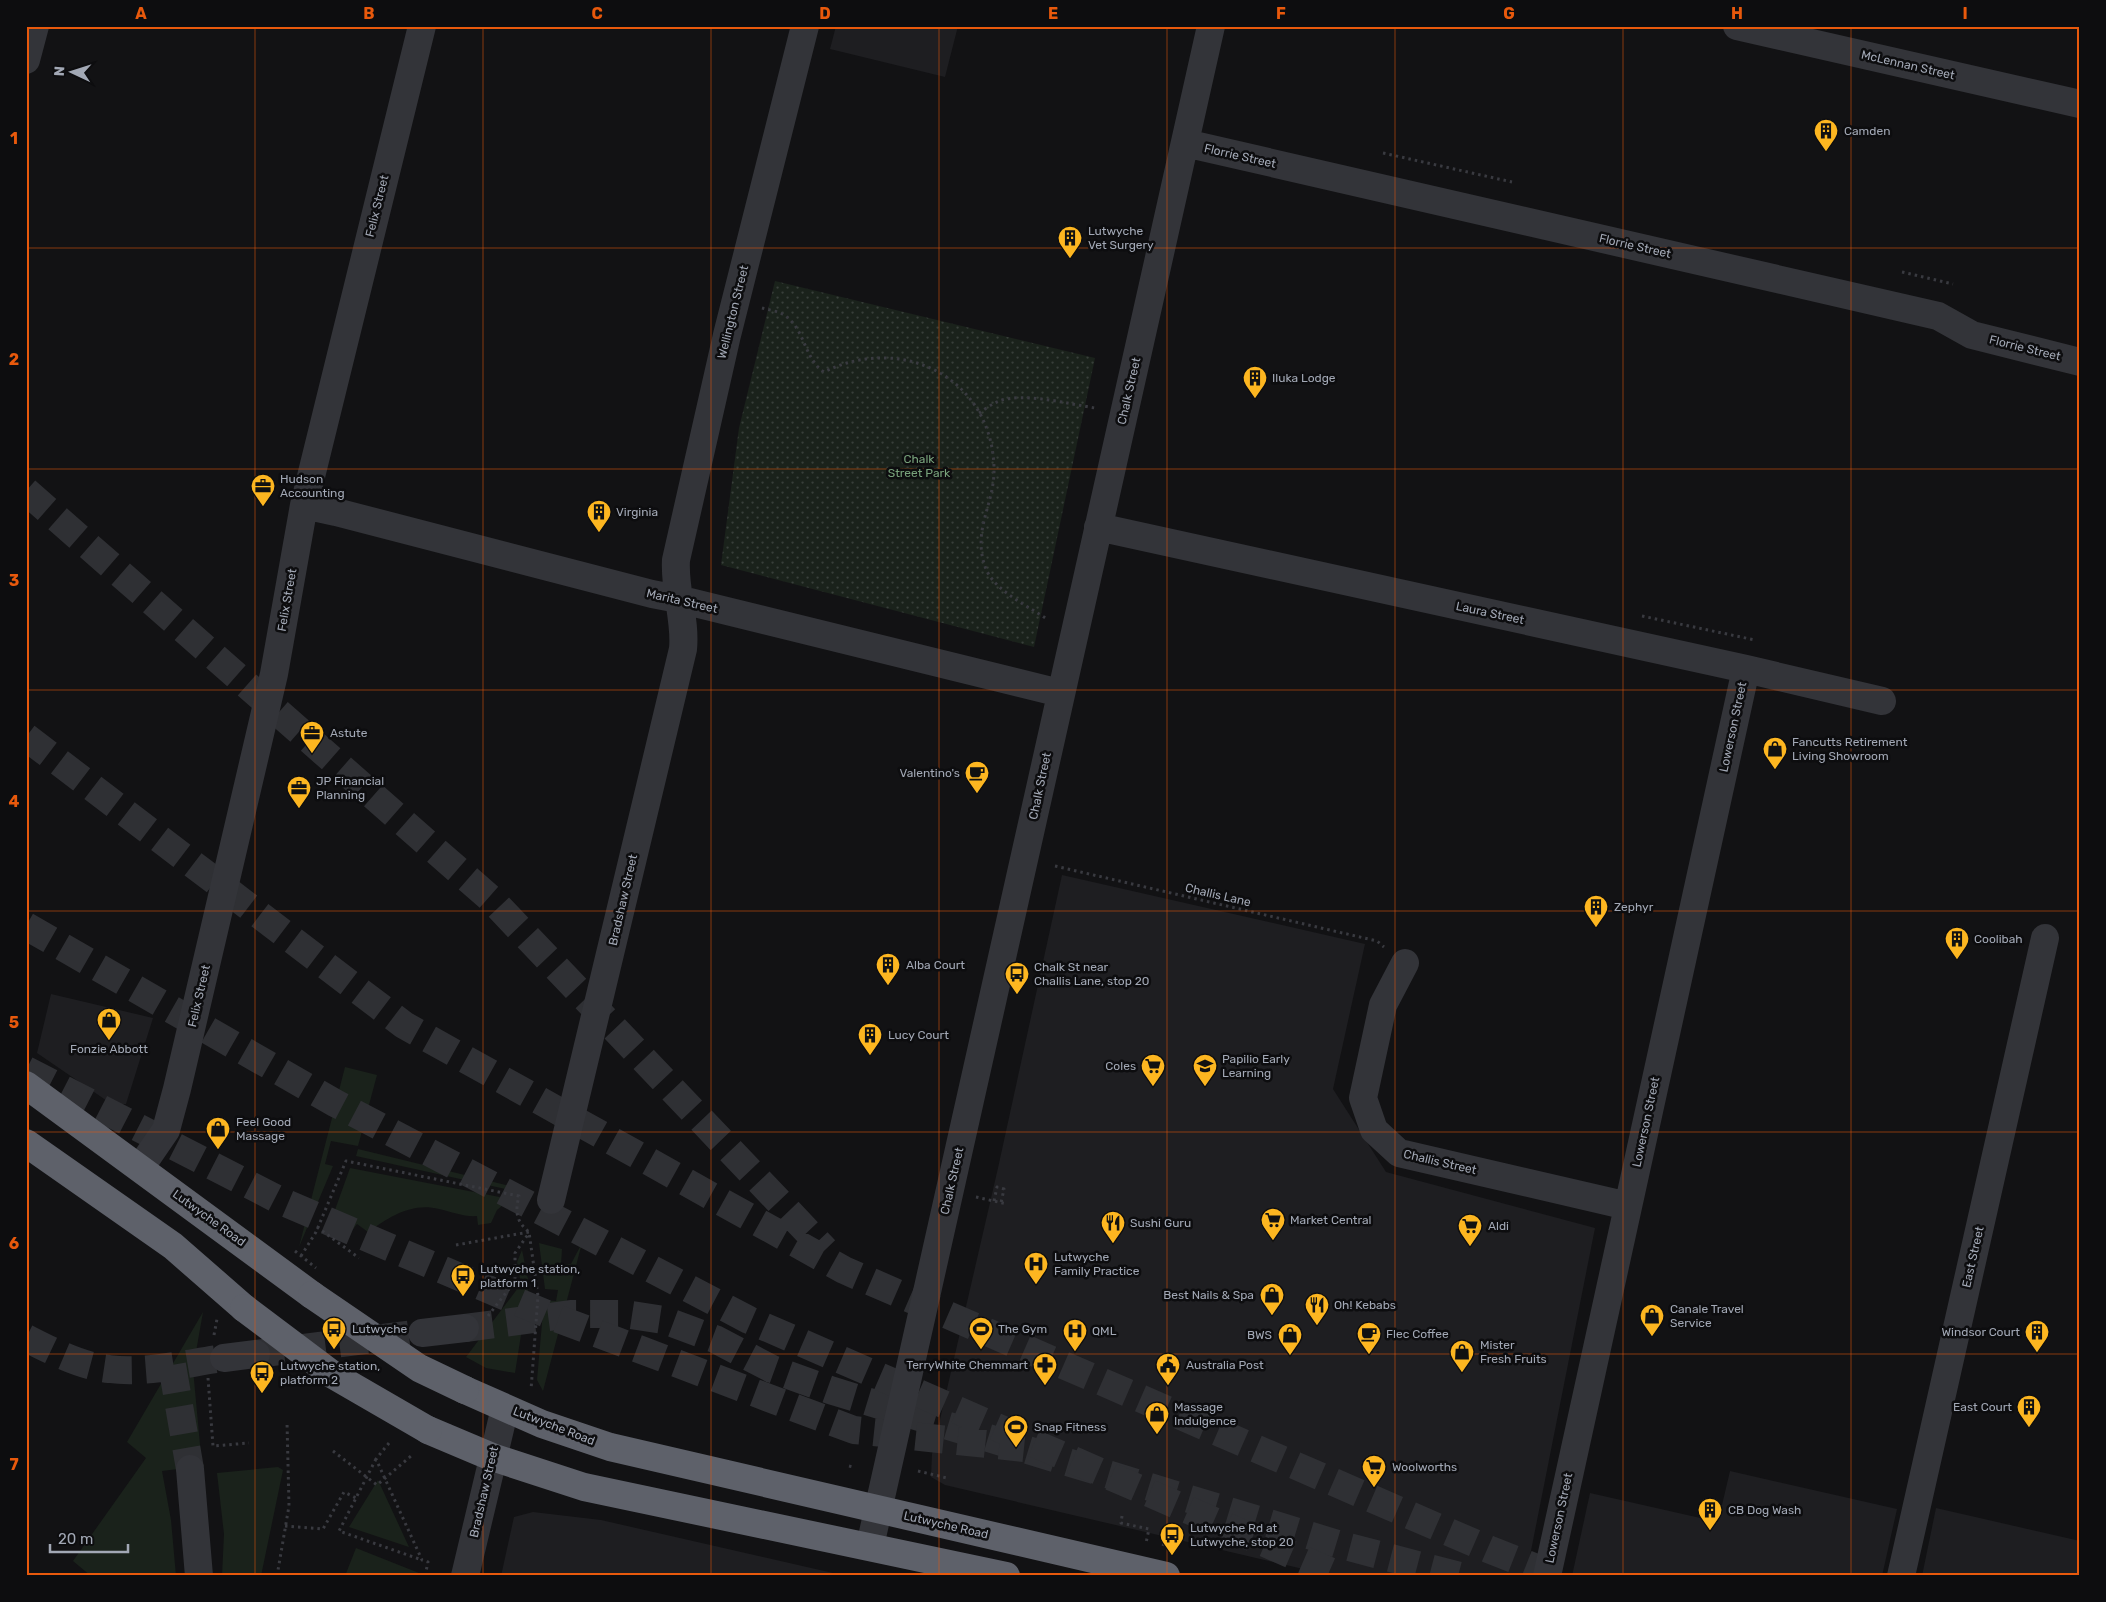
<svg xmlns="http://www.w3.org/2000/svg" width="2106" height="1602" font-family="Rubik,sans-serif">
	<style>
		.built { fill: #1e1e21 }
		.grass { fill: #1a221b }
		.park { fill: url(#park-dots) }
		.lines { fill: none; stroke-linecap: round; stroke-linejoin: round }
		.minor-tunnel { stroke: #2f3034; stroke-width: 28; stroke-dasharray: 28 14; stroke-linecap: butt }
		.highway-tunnel { stroke: #2f3034; stroke-width: 28; stroke-dasharray: 28 14; stroke-linecap: butt }
		.path { stroke: #393a40; stroke-width: 3; stroke-dasharray: 2.5 4; stroke-linecap: butt }
		.minor { stroke: #333439; stroke-width: 28 }
		.highway { stroke: #5e616a; stroke-width: 28 }
		.path-bridge { stroke: #393a40; stroke-width: 3; stroke-dasharray: 2.5 4; stroke-linecap: butt }
		.highway-bridge { stroke: #5e616a; stroke-width: 28 }
		.grid { fill: none; stroke: #e8590c; stroke-width: 1; stroke-opacity: 0.55 }
		.labels { text-anchor: middle; stroke-width: 5; stroke-linejoin: round; paint-order: stroke }
		.street-label { font-size: 12px; fill: #a2a8b5; stroke: #0d0d0f }
		.poi-label { font-size: 12px; fill: #a2a8b5; stroke: #0d0d0f; text-anchor: start }
		.park-label { font-size: 12px; fill: #78a27b; stroke: #0d0d0f }
		.neatline { fill: none; stroke: #e8590c; stroke-width: 2 }
		.grid-label { font-size: 16px; text-anchor: middle; font-weight: bold; fill: #e8590c }
	</style>
	<defs>
		<pattern id="park-dots" width="8" height="8" patternUnits="userSpaceOnUse" patternTransform="scale(1.25)"><rect width="8" height="8" fill="#1a221b"/><path d="M2 2h.1M6 6h.1" fill="none" stroke="#383f3a" stroke-width="1.8" stroke-linecap="round"/></pattern>
	</defs>
	<rect width="100%" height="100%" fill="#121214"/>
	<!-- built -->
	<path class="built" d="M836,26H958L945,77L830,49Z
		M1062,875L1365,944L1333,1089L1386,1172L1595,1228L1526,1576H1333L945,1485L931,1477L932,1454L998,1168Z
		M51,994L153,1018L126,1104L113,1105L37,1053Z
		M1730,1471L1897,1509L1882,1576H1572L1590,1493L1718,1522Z
		M1936,1508L2080,1541V1576H1922Z
		M533,1512L601,1520L846,1576H501L514,1517Z"/>
	<!-- grass -->
	<path class="grass" d="M345,1067L377,1075L358,1146L331,1141L325,1164L333,1166L299,1247Z
		M358,1149L514,1187V1191L356,1156Z
		M350,1168L510,1199L497,1210L491,1223L478,1225L477,1216C464,1217 452,1212 439,1209C412,1202 389,1217 368,1232L357,1224L350,1233L331,1221Z
		M539,1243L562,1249L561,1265L571,1264L582,1243L543,1391L537,1380L544,1300L556,1301L558,1290L545,1289Z
		M522,1250L529,1284L515,1373L486,1368L466,1357L521,1284L517,1262Z
		M203,1312L193,1369L202,1466L162,1471L171,1520L176,1576H91L73,1561L146,1458L127,1442Z
		M278,1467L283,1470L261,1576H222L224,1534L217,1473Z
		M378,1480L409,1547L349,1527Z
		M356,1548L419,1573L418,1576H345Z"/>
	<!-- park -->
	<path class="park" d="M775,281L1095,358L1034,647L721,565L739,428Z"/>
	<g class="lines">
		<!-- minor-tunnel -->
		<path class="minor-tunnel" d="M465,1328L572,1314H625L664,1320L715,1339L772,1369L830,1390L1341,1545L1460,1576
			M26,1338C52,1351 80,1366 109,1369C146,1374 187,1363 224,1358
			M256,1354L422,1333
			M172,1365L190,1469"/>
		<!-- highway-tunnel -->
		<path class="highway-tunnel" d="M26,491L492,900L825,1250
			M26,737L404,1025L844,1270L1488,1549L1557,1576
			M26,926L335,1103L749,1320L1341,1576
			M26,1070L283,1202L556,1318L854,1430L1024,1448"/>
		<!-- path -->
		<path class="path" d="M1383,153L1512,182
			M1902,272L1953,284
			M762,308C769,310 778,311 784,315C805,328 804,359 824,372C902,333 992,378 994,468C995,505 971,530 986,569C995,591 1028,606 1047,619
			M979,413C985,409 992,404 999,401C1024,392 1069,404 1095,408
			M1642,616L1755,640
			M1055,866L1377,941L1384,947
			M976,1197L1007,1204
			M994,1201L997,1187L1004,1189L1001,1203
			M317,1227L359,1258
			M456,1245L529,1232
			M301,1256L316,1232L346,1161L519,1196C515,1212 516,1221 529,1232L538,1296L531,1390
			M488,1316L515,1281V1253L529,1233
			M214,1335L217,1319
			M208,1378L213,1446L249,1443
			M389,1443L376,1459L422,1560L428,1562L425,1576
			M376,1459L339,1531L422,1560
			M849,1466L853,1467
			M918,1471L947,1478
			M1122,1516L1121,1523L1149,1529L1146,1543
			M285,1526L323,1529L344,1492L356,1498
			M1163,1546L1166,1536
			M277,1576L289,1506L287,1422"/>
		<!-- minor -->
		<path class="minor" d="M1737,26L2080,104
			M26,60L35,26
			M1185,143L1938,316L1972,335L2080,362
			M304,505L336,512L652,594L678,599L1060,693
			M1098,527L1746,669L1882,701
			M1405,963L1383,1005L1363,1098L1374,1130L1399,1153L1628,1206
			M140,1168L166,1130L177,1089L274,674L304,505L422,26
			M551,1200L683,649C686,619 674,591 676,560L727,335L805,26
			M422,1333L465,1328
			M224,1358L256,1354
			M190,1469L199,1576
			M870,1546L1211,26
			M465,1576L505,1408
			M1547,1576L1746,669
			M1901,1576L2045,938"/>
		<!-- highway -->
		<path class="highway" d="M26,1085L312,1295
			M26,1143L173,1246L244,1308
			M465,1390L542,1424L610,1447L1166,1576
			M428,1430L492,1457L584,1487L1006,1576"/>
		<!-- path-bridge -->
		<path class="path-bridge" d="M295,1251L316,1268
			M333,1451L377,1485L411,1456"/>
		<!-- highway-bridge -->
		<path class="highway-bridge" d="M312,1295L419,1368L465,1390
			M244,1308L333,1375L428,1430"/>
	</g>
	<!-- grid -->
	<path class="grid" d="M255,26V1576M483,26V1576M711,26V1576M939,26V1576M1167,26V1576M1395,26V1576M1623,26V1576M1851,26V1576M26,248H2080M26,469H2080M26,690H2080M26,911H2080M26,1132H2080M26,1354H2080"/>
	<!-- icons -->
	<defs>
		<symbol id="building-pin" viewBox="-11 -11 22 30"><path d="M0 17L-7.5 6A9.5 9.5 0 1 1 7.5 6Z" fill="#fdb620" stroke="#0d0d0f"/><path d="M-4-6H4V6H1V3H-1V6H-4ZM-2.5-4.3h1.7v1.8h-1.7ZM.8-4.3h1.7v1.8H.8ZM-2.5-1h1.7V.8h-1.7ZM.8-1h1.7V.8H.8Z" fill="#111"/></symbol>
		<symbol id="office-pin" viewBox="-11 -11 22 30"><path d="M0 17L-7.5 6A9.5 9.5 0 1 1 7.5 6Z" fill="#fdb620" stroke="#0d0d0f"/><path d="M-6-3h4V-5.5h4V-3h4V5H-6ZM-1-4.5V-3h2v-1.5ZM-6 0V1H6V0Z" fill="#111"/></symbol>
		<symbol id="shop-pin" viewBox="-11 -11 22 30"><path d="M0 17L-7.5 6A9.5 9.5 0 1 1 7.5 6Z" fill="#fdb620" stroke="#0d0d0f"/><path d="M-5-2.5h2.3a2.7 3.5 0 0 1 5.4 0H5L5.5 6h-11ZM-1.5-2.5h3a1.5 2.3 0 0 0-3 0Z" fill="#111"/></symbol>
		<symbol id="cafe-pin" viewBox="-11 -11 22 30"><path d="M0 17L-7.5 6A9.5 9.5 0 1 1 7.5 6Z" fill="#fdb620" stroke="#0d0d0f"/><path d="M-5.5-4.5H6V0H3Q3 3.5 0 3.5H-2.5Q-5.5 3.5-5.5 0ZM3-3.2v2h1.7v-2ZM-6 4.5H4V6H-6Z" fill="#111"/></symbol>
		<symbol id="bus-pin" viewBox="-11 -11 22 30"><path d="M0 17L-7.5 6A9.5 9.5 0 1 1 7.5 6Z" fill="#fdb620" stroke="#0d0d0f"/><path d="M-5-6H5V4H4V6H2V4H-2V6H-4V4H-5ZM-3.5-4V0h7V-4ZM-3.5 1.2v1.5H-2V1.2ZM2 1.2v1.5H3.5V1.2Z" fill="#111"/></symbol>
		<symbol id="supermarket-pin" viewBox="-11 -11 22 30"><path d="M0 17L-7.5 6A9.5 9.5 0 1 1 7.5 6Z" fill="#fdb620" stroke="#0d0d0f"/><path d="M-6-5.5h2.5l.6 2H6L4.5 2H-2.5L-4.4-4H-6ZM-1.5 3.2a1.3 1.3 0 1 0 .1 0ZM3 3.2a1.3 1.3 0 1 0 .1 0Z" fill="#111"/></symbol>
		<symbol id="school-pin" viewBox="-11 -11 22 30"><path d="M0 17L-7.5 6A9.5 9.5 0 1 1 7.5 6Z" fill="#fdb620" stroke="#0d0d0f"/><path d="M0-5L7-2L0 1L-7-2ZM-4 1L0 2.5L4 1V4Q0 6-4 4Z" fill="#111"/></symbol>
		<symbol id="restaurant-pin" viewBox="-11 -11 22 30"><path d="M0 17L-7.5 6A9.5 9.5 0 1 1 7.5 6Z" fill="#fdb620" stroke="#0d0d0f"/><path d="M-5-6h1v4h1v-4h1v4h1v-4h1v5L-1.5 .5V6h-2V.5L-5-1ZM5-6V6H3V1.5H1.5Q1.5-4 5-6Z" fill="#111"/></symbol>
		<symbol id="hospital-pin" viewBox="-11 -11 22 30"><path d="M0 17L-7.5 6A9.5 9.5 0 1 1 7.5 6Z" fill="#fdb620" stroke="#0d0d0f"/><path d="M-5-5h3v3.5h4V-5h3V5h-3V1.5h-4V5h-3Z" fill="#111"/></symbol>
		<symbol id="stadium-pin" viewBox="-11 -11 22 30"><path d="M0 17L-7.5 6A9.5 9.5 0 1 1 7.5 6Z" fill="#fdb620" stroke="#0d0d0f"/><path d="M0-5a6.5 5 0 1 0 0 10a6.5 5 0 1 0 0-10ZM-3.5-1.8h7v3.6h-7Z" fill="#111"/></symbol>
		<symbol id="pharmacy-pin" viewBox="-11 -11 22 30"><path d="M0 17L-7.5 6A9.5 9.5 0 1 1 7.5 6Z" fill="#fdb620" stroke="#0d0d0f"/><path d="M-2-6h4v4h4v4h-4v4h-4v-4h-4v-4h4Z" fill="#111"/></symbol>
		<symbol id="civic-pin" viewBox="-11 -11 22 30"><path d="M0 17L-7.5 6A9.5 9.5 0 1 1 7.5 6Z" fill="#fdb620" stroke="#0d0d0f"/><path d="M-.6-6.5H3V-4.5H.6V-3L4-1V1h2V6H-6V1h2V-1L-.6-3ZM-1.2 2.5V6h2.4V2.5Z" fill="#111"/></symbol>
	</defs>
	<g fill-rule="evenodd">
		<use href="#building-pin" x="1812" y="117" width="28" height="38"/>
		<use href="#building-pin" x="1056" y="224" width="28" height="38"/>
		<use href="#building-pin" x="1241" y="364" width="28" height="38"/>
		<use href="#office-pin" x="249" y="472" width="28" height="38"/>
		<use href="#building-pin" x="585" y="498" width="28" height="38"/>
		<use href="#office-pin" x="298" y="719" width="28" height="38"/>
		<use href="#shop-pin" x="1761" y="735" width="28" height="38"/>
		<use href="#cafe-pin" x="963" y="759" width="28" height="38"/>
		<use href="#office-pin" x="285" y="774" width="28" height="38"/>
		<use href="#building-pin" x="1582" y="893" width="28" height="38"/>
		<use href="#building-pin" x="1943" y="925" width="28" height="38"/>
		<use href="#building-pin" x="874" y="951" width="28" height="38"/>
		<use href="#bus-pin" x="1003" y="960" width="28" height="38"/>
		<use href="#shop-pin" x="95" y="1006" width="28" height="38"/>
		<use href="#building-pin" x="856" y="1021" width="28" height="38"/>
		<use href="#supermarket-pin" x="1139" y="1052" width="28" height="38"/>
		<use href="#school-pin" x="1191" y="1052" width="28" height="38"/>
		<use href="#shop-pin" x="204" y="1115" width="28" height="38"/>
		<use href="#supermarket-pin" x="1259" y="1206" width="28" height="38"/>
		<use href="#restaurant-pin" x="1099" y="1209" width="28" height="38"/>
		<use href="#supermarket-pin" x="1456" y="1212" width="28" height="38"/>
		<use href="#hospital-pin" x="1022" y="1250" width="28" height="38"/>
		<use href="#bus-pin" x="449" y="1262" width="28" height="38"/>
		<use href="#shop-pin" x="1258" y="1281" width="28" height="38"/>
		<use href="#restaurant-pin" x="1303" y="1291" width="28" height="38"/>
		<use href="#shop-pin" x="1638" y="1302" width="28" height="38"/>
		<use href="#bus-pin" x="320" y="1315" width="28" height="38"/>
		<use href="#stadium-pin" x="967" y="1315" width="28" height="38"/>
		<use href="#hospital-pin" x="1061" y="1317" width="28" height="38"/>
		<use href="#building-pin" x="2023" y="1318" width="28" height="38"/>
		<use href="#cafe-pin" x="1355" y="1320" width="28" height="38"/>
		<use href="#shop-pin" x="1276" y="1321" width="28" height="38"/>
		<use href="#shop-pin" x="1448" y="1338" width="28" height="38"/>
		<use href="#pharmacy-pin" x="1031" y="1351" width="28" height="38"/>
		<use href="#civic-pin" x="1154" y="1351" width="28" height="38"/>
		<use href="#bus-pin" x="248" y="1359" width="28" height="38"/>
		<use href="#building-pin" x="2015" y="1393" width="28" height="38"/>
		<use href="#shop-pin" x="1143" y="1400" width="28" height="38"/>
		<use href="#stadium-pin" x="1002" y="1413" width="28" height="38"/>
		<use href="#supermarket-pin" x="1360" y="1453" width="28" height="38"/>
		<use href="#building-pin" x="1696" y="1496" width="28" height="38"/>
		<use href="#bus-pin" x="1158" y="1521" width="28" height="38"/>
	</g>
	<g class="labels">
		<!-- street labels -->
		<g class="street-label">
			<text transform="translate(1908 65) rotate(13)" y="4">McLennan Street</text>
			<text transform="translate(1240 156) rotate(13)" y="4">Florrie Street</text>
			<text transform="translate(377 206) rotate(-76)" y="4">Felix Street</text>
			<text transform="translate(1635 246) rotate(13)" y="4">Florrie Street</text>
			<text transform="translate(733 312) rotate(-76)" y="4">Wellington Street</text>
			<text transform="translate(2025 348) rotate(14)" y="4">Florrie Street</text>
			<text transform="translate(1129 391) rotate(-77)" y="4">Chalk Street</text>
			<text transform="translate(287 600) rotate(-80)" y="4">Felix Street</text>
			<text transform="translate(682 601) rotate(13)" y="4">Marita Street</text>
			<text transform="translate(1490 613) rotate(12)" y="4">Laura Street</text>
			<text transform="translate(1733 727) rotate(-78)" y="4">Lowerson Street</text>
			<text transform="translate(1040 786) rotate(-78)" y="4">Chalk Street</text>
			<text transform="translate(1218 895) rotate(13)" y="4">Challis Lane</text>
			<text transform="translate(623 900) rotate(-77)" y="4">Bradshaw Street</text>
			<text transform="translate(199 996) rotate(-77)" y="4">Felix Street</text>
			<text transform="translate(1646 1122) rotate(-78)" y="4">Lowerson Street</text>
			<text transform="translate(1440 1162) rotate(13)" y="4">Challis Street</text>
			<text transform="translate(952 1181) rotate(-77)" y="4">Chalk Street</text>
			<text transform="translate(209 1218) rotate(36)" y="4">Lutwyche Road</text>
			<text transform="translate(1973 1257) rotate(-77)" y="4">East Street</text>
			<text transform="translate(554 1426) rotate(21)" y="4">Lutwyche Road</text>
			<text transform="translate(484 1492) rotate(-77)" y="4">Bradshaw Street</text>
			<text transform="translate(1559 1518) rotate(-78)" y="4">Lowerson Street</text>
			<text transform="translate(946 1525) rotate(13)" y="4">Lutwyche Road</text>
		</g>
		<!-- poi labels -->
		<g class="poi-label">
			<text x="1844" y="135">Camden</text>
			<text x="1088" y="235">Lutwyche<tspan x="1088" dy="14">Vet Surgery</tspan></text>
			<text x="1272" y="382">Iluka Lodge</text>
			<text x="280" y="483">Hudson<tspan x="280" dy="14">Accounting</tspan></text>
			<text x="616" y="516">Virginia</text>
			<text x="330" y="737">Astute</text>
			<text x="1792" y="746">Fancutts Retirement<tspan x="1792" dy="14">Living Showroom</tspan></text>
			<text x="960" y="777" text-anchor="end">Valentino's</text>
			<text x="316" y="785">JP Financial<tspan x="316" dy="14">Planning</tspan></text>
			<text x="1614" y="911">Zephyr</text>
			<text x="1974" y="943">Coolibah</text>
			<text x="906" y="969">Alba Court</text>
			<text x="1034" y="971">Chalk St near<tspan x="1034" dy="14">Challis Lane, stop 20</tspan></text>
			<text x="888" y="1039">Lucy Court</text>
			<text x="109" y="1053" text-anchor="middle">Fonzie Abbott</text>
			<text x="1222" y="1063">Papilio Early<tspan x="1222" dy="14">Learning</tspan></text>
			<text x="1136" y="1070" text-anchor="end">Coles</text>
			<text x="236" y="1126">Feel Good<tspan x="236" dy="14">Massage</tspan></text>
			<text x="1290" y="1224">Market Central</text>
			<text x="1130" y="1227">Sushi Guru</text>
			<text x="1488" y="1230">Aldi</text>
			<text x="1054" y="1261">Lutwyche<tspan x="1054" dy="14">Family Practice</tspan></text>
			<text x="480" y="1273">Lutwyche station,<tspan x="480" dy="14">platform 1</tspan></text>
			<text x="1254" y="1299" text-anchor="end">Best Nails &amp; Spa</text>
			<text x="1334" y="1309">Oh! Kebabs</text>
			<text x="1670" y="1313">Canale Travel<tspan x="1670" dy="14">Service</tspan></text>
			<text x="352" y="1333">Lutwyche</text>
			<text x="998" y="1333">The Gym</text>
			<text x="1092" y="1335">QML</text>
			<text x="2020" y="1336" text-anchor="end">Windsor Court</text>
			<text x="1386" y="1338">Flec Coffee</text>
			<text x="1272" y="1339" text-anchor="end">BWS</text>
			<text x="1480" y="1349">Mister<tspan x="1480" dy="14">Fresh Fruits</tspan></text>
			<text x="1028" y="1369" text-anchor="end">TerryWhite Chemmart</text>
			<text x="1186" y="1369">Australia Post</text>
			<text x="280" y="1370">Lutwyche station,<tspan x="280" dy="14">platform 2</tspan></text>
			<text x="1174" y="1411">Massage<tspan x="1174" dy="14">Indulgence</tspan></text>
			<text x="2012" y="1411" text-anchor="end">East Court</text>
			<text x="1034" y="1431">Snap Fitness</text>
			<text x="1392" y="1471">Woolworths</text>
			<text x="1728" y="1514">CB Dog Wash</text>
			<text x="1190" y="1532">Lutwyche Rd at<tspan x="1190" dy="14">Lutwyche, stop 20</tspan></text>
		</g>
		<!-- park labels -->
		<g class="park-label">
			<text x="919" y="463">Chalk<tspan x="919" dy="14">Street Park</tspan></text>
		</g>
	</g>
	<!-- border -->
	<rect width="2106" height="1602" fill="none" stroke="#0d0d0f" stroke-width="55"/>
	<!-- north arrow -->
	<g transform="translate(72 72) rotate(274)" stroke="#0d0d0f" stroke-width="4" paint-order="stroke">
	<path d="M0-4L9 19L0 12L-9 19Z" fill="#a2a8b5"/>
	<text y="-8" font-size="14" font-weight="bold" text-anchor="middle" fill="#a2a8b5">N</text>
	</g>
	<!-- scale -->
	<path d="M50 1544v8h78v-8" fill="none" stroke="#a2a8b5" stroke-width="2.5"/>
	<text x="58" y="1544" font-size="15" fill="#a2a8b5" stroke="#0d0d0f" stroke-width="4" paint-order="stroke">20 m</text>
	<rect x="28" y="28" width="2050" height="1546" class="neatline"/>
	<g class="grid-label">
		<text x="141" y="19">A</text>
		<text x="369" y="19">B</text>
		<text x="597" y="19">C</text>
		<text x="825" y="19">D</text>
		<text x="1053" y="19">E</text>
		<text x="1281" y="19">F</text>
		<text x="1509" y="19">G</text>
		<text x="1737" y="19">H</text>
		<text x="1965" y="19">I</text>
		<text x="14" y="144">1</text>
		<text x="14" y="365">2</text>
		<text x="14" y="586">3</text>
		<text x="14" y="807">4</text>
		<text x="14" y="1028">5</text>
		<text x="14" y="1249">6</text>
		<text x="14" y="1470">7</text>
	</g>
</svg>
